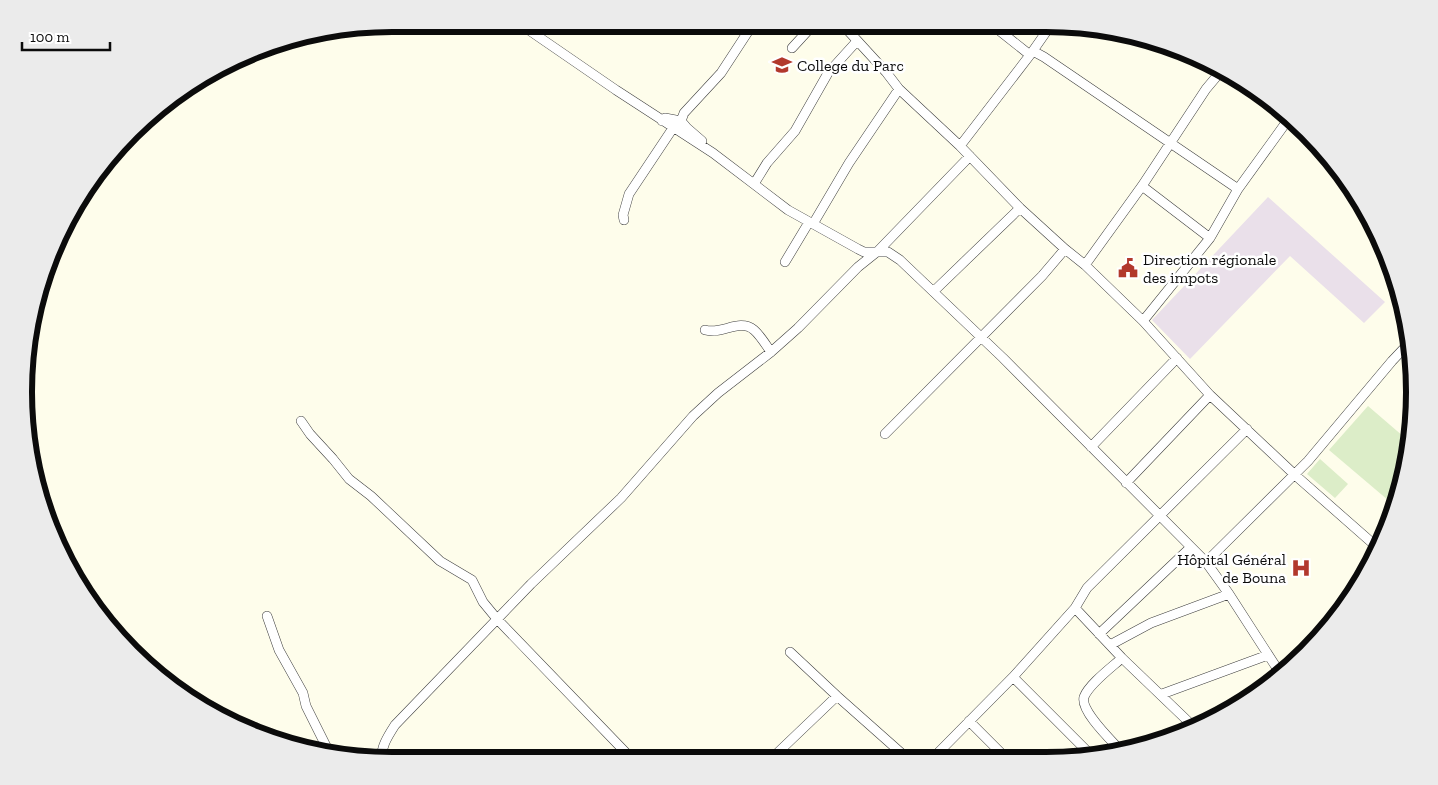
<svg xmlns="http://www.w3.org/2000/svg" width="1438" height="785" font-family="'Zilla Slab',serif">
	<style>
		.industrial { fill: #eae0ea }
		.pitch { fill: #dcedc8 }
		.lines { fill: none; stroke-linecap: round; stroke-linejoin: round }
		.minor-casing { stroke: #3e3e3e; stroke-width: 10 }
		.minor { stroke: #fff; stroke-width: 9 }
		.labels { text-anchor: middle; stroke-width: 5; stroke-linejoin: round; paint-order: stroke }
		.poi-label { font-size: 16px; fill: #0b0b0b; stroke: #fff; text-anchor: start }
		.rim { fill: none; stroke: #0b0b0b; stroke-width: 6 }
	</style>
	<rect width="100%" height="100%" fill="#fefdeb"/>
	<!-- industrial -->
	<path class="industrial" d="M1268,197L1385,302L1364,323L1290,256L1190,359L1152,320Z"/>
	<!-- pitch -->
	<path class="pitch" d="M1368,406L1411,443L1395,506L1329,450Z
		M1320,459L1348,484L1335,498L1307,474Z"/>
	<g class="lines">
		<defs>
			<path id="minor" d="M520,24L616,90L713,153L788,210L858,249L864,252H888L900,260L1003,358L1206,562L1229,594L1280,673
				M652,24L661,28L667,24
				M842,24L886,72L899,89L960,146L1020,208L1065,249L1085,265L1143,321L1210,395L1295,475L1378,548
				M991,24L1030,55
				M792,48L814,24
				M1033,51L1044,57L1238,189
				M662,121L665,118L681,121
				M702,141L687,128L681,121L684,113L721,73L753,24
				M960,146L1030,55L1051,25
				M754,184L767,163L795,131L828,73L857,41
				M1142,186L1210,238
				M624,220L623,215L629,194L673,128
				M813,224L849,163L899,89
				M785,262L809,222
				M1085,265L1142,186L1206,89L1222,70
				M934,291L1020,208
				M1143,321L1210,238L1238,189L1290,117
				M705,330C722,335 739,318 754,330C760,335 766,345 771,352
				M301,421L310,434L333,459L349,479L371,496L440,561L472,580L483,602L497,619L633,760
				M885,434L1042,276L1065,249
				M1091,447L1177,358
				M1126,483L1210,395
				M1206,562L1308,461L1392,361L1409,343
				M1075,608L1122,658L1195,728
				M267,616L279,650L303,693L306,706L330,754
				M1099,634L1191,547
				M1110,645L1151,623L1229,594
				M790,652L837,696L908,759
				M1013,677L1094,758
				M1162,694L1268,655
				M969,721L1006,758
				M1121,751C1112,741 1080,711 1084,697C1089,684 1112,667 1122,658
				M771,759L837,696
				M932,759L1013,677L1075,608L1087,588L1247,429
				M382,760C380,748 388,736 395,725L531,584L621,498L693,416L718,393L771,352L798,328L858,267L878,251L970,156"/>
		</defs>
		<!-- minor casing -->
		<use href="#minor" class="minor-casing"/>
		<!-- minor -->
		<use href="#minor" class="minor"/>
	</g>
	<!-- icons -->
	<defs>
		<symbol id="university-bare" viewBox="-9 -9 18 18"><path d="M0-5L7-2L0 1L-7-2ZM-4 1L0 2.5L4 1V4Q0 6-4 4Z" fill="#b2382c" stroke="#fff" stroke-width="2.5" paint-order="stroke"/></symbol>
		<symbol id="civic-bare" viewBox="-9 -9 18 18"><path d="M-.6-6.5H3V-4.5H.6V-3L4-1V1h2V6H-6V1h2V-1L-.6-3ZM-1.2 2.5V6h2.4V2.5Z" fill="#b2382c" stroke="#fff" stroke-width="2.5" paint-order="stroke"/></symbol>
		<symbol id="hospital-bare" viewBox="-9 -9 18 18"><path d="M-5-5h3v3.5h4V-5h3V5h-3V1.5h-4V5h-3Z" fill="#b2382c" stroke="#fff" stroke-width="2.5" paint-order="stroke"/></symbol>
	</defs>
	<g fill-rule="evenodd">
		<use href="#university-bare" x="768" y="51" width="28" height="28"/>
		<use href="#civic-bare" x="1114" y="254" width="28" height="28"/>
		<use href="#hospital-bare" x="1287" y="554" width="28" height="28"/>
	</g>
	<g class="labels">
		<!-- poi labels -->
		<g class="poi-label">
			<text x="797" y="71">College du Parc</text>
			<text x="1143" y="265">Direction régionale<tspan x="1143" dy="18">des impots</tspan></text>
			<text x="1286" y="565" text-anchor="end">Hôpital Général<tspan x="1286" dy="18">de Bouna</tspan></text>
		</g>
	</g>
	<!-- crop -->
	<path d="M0 0H1438V785H0ZM392 32H1046A360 360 0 0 1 1406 392V392A360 360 0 0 1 1046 752H392A360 360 0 0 1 32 392V392A360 360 0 0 1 392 32Z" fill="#ebebeb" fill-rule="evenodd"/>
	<path class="rim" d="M392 32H1046A360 360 0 0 1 1406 392V392A360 360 0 0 1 1046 752H392A360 360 0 0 1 32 392V392A360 360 0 0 1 392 32Z"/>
	<!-- scale -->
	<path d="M22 42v8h88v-8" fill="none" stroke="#0b0b0b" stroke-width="2.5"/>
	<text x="30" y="42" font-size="15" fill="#0b0b0b" stroke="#ffffff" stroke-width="4" paint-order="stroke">100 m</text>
</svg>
